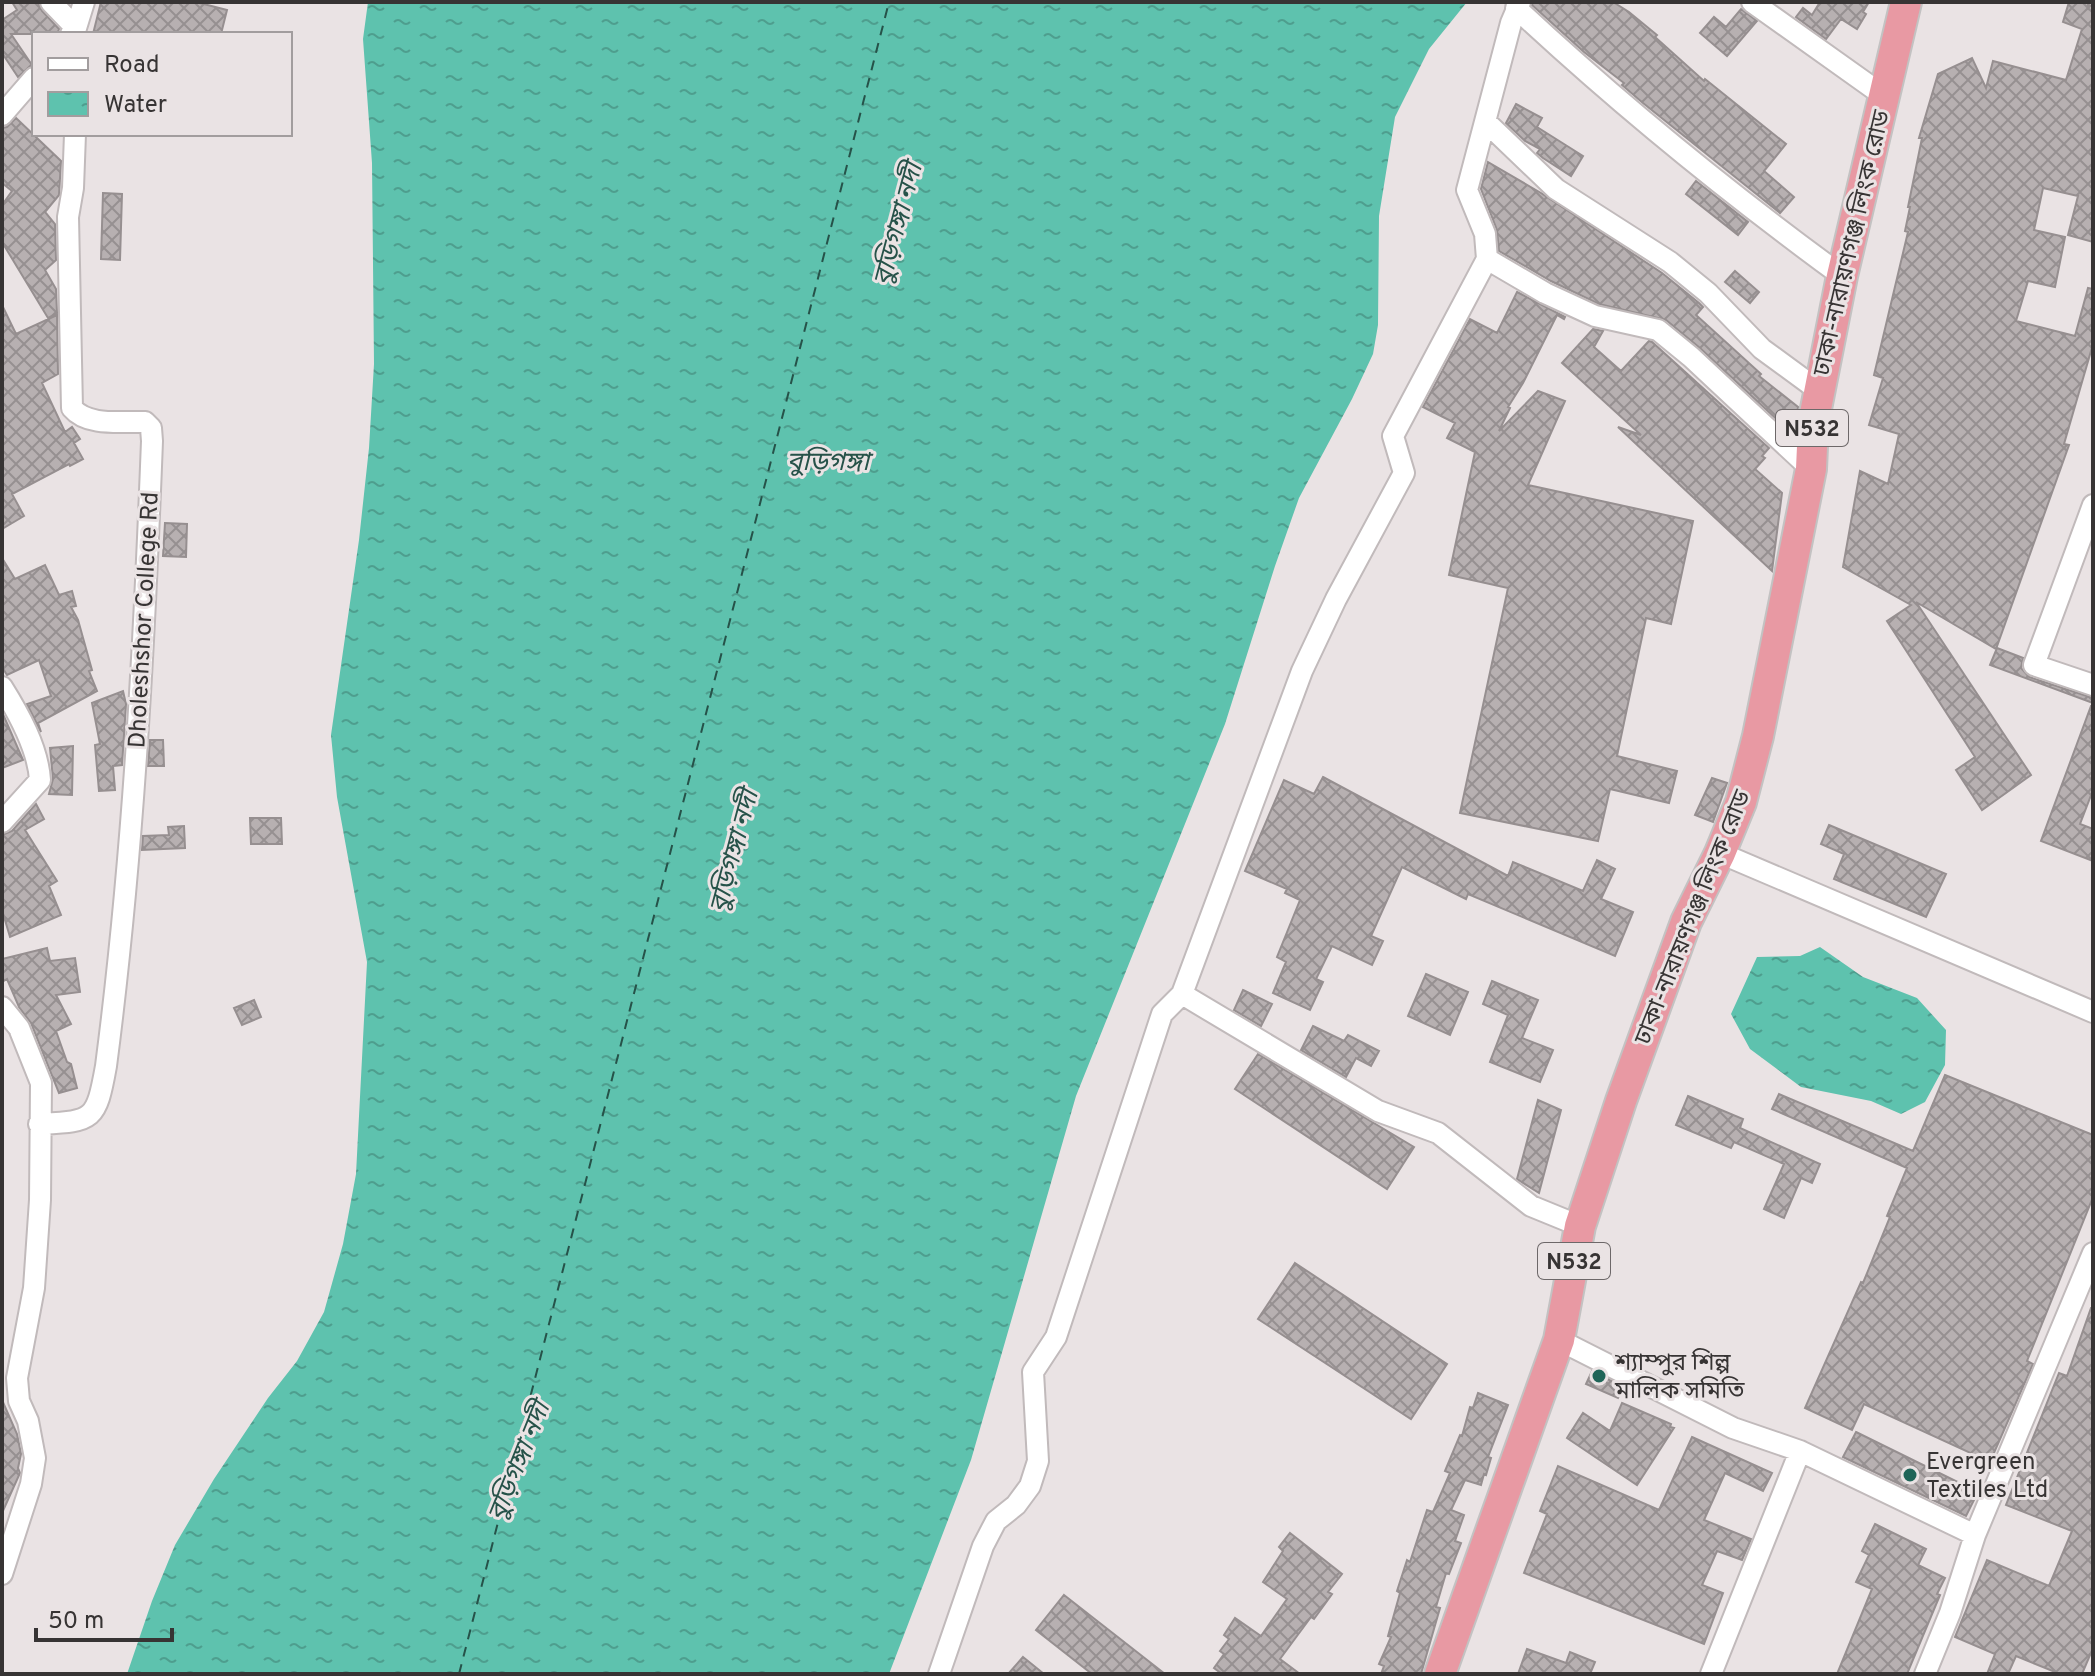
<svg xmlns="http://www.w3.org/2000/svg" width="2095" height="1676" font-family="Overpass,'Noto Sans Bengali',sans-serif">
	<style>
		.water { fill: url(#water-ripples) }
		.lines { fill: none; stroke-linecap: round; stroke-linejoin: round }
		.ferry { stroke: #265249; stroke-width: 2; stroke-dasharray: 10 8; stroke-linecap: butt }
		.building { fill: url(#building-cross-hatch); stroke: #968f90; stroke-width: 2 }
		.minor-casing { stroke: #c1babb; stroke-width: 24 }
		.highway-casing { stroke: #c3c2c2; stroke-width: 34 }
		.minor { stroke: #fff; stroke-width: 20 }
		.highway { stroke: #e899a3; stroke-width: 30 }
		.poi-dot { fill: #1f6558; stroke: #eae3e4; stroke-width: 3 }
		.labels { text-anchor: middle; stroke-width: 6; stroke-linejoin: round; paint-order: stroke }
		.shield { fill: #eae3e4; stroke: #6d6869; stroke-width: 2 }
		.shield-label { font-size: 22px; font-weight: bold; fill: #373434 }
		.street-label { font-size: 24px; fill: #373434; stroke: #eae3e4 }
		.poi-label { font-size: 24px; fill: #373434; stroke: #eae3e4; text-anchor: start }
		.water-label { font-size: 26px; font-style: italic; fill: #265249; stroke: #eae3e4 }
	</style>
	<defs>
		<pattern id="water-ripples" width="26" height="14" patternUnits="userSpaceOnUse" patternTransform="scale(2)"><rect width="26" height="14" fill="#5ec2ae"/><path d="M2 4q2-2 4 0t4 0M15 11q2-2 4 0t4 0" fill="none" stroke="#4e9e8e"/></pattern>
		<pattern id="building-cross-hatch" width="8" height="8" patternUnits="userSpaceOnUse" patternTransform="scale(2)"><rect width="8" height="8" fill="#b7b0b1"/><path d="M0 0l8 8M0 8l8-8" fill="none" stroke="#969091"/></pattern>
	</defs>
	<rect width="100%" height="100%" fill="#eae3e4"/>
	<!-- water -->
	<path class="water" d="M368,2H1467L1429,49L1395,117L1379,216L1378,325L1373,354L1352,399L1299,498L1275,566L1225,724L1076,1096L971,1460L889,1674H127L152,1601L175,1545L214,1479L268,1398L297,1361L324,1312L343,1244L356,1174L367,962L337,797L331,735L359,540L369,448L374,364L372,163L363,39Z
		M1820,947L1863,977L1917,998L1946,1030L1945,1065L1925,1102L1901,1114L1871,1101L1801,1087L1750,1049L1731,1014L1757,957L1800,956Z"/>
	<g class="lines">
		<!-- ferry -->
		<path class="ferry" d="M459,1674L889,2"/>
	</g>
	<!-- building -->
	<path class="building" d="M12,2H38L42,11L59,29L57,34H11L32,65L18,77L2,53V20L17,10Z
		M101,2H196L227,10L221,34H93Z
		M1533,2H1613L1629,12L1657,35L1655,37L1704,81L1705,79L1786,144L1764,171L1794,197L1780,213L1643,103L1622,85L1624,83L1584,52L1532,5Z
		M1820,2H1869L1863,12L1866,14L1857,29L1841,19L1826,39L1796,17L1803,8L1812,15Z
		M2069,2H2088V10L2089,5L2093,6V242L2068,235L2078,196L2043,188L2034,230L2065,237L2055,287L2028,281L2016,321L2075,336L2088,288L2093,289V344L2064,444L2069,445L1996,649L1916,602L2031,775L1982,810L1956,770L1975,757L1887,621L1911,605L1843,567L1860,471L1888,484L1899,434L1869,425L1883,378L1874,375L1908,232L1905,231L1910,207H1908L1922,138H1919L1938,74L1972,58L1986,88L1993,61L2066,80L2082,29L2063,22Z
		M1741,9L1757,21L1727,56L1700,33L1714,17L1726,27Z
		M1516,104L1542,118L1537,127L1583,156L1571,176L1543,158L1537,153L1540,149L1525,141L1506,123Z
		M16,118L61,161L59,195L45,212L55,224L56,260L45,270L56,289L57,313L48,318L2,242V205L12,191L2,183V128L7,127Z
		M1488,162L1541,193L1662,273L1699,303L1703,307L1696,315L1761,374L1759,376L1798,407L1797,414L1786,428L1700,348L1666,320L1599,304L1551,281L1499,251L1497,230L1481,189Z
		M1696,181L1748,222L1738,235L1686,194Z
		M103,193L122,194L120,260L101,259Z
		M1735,271L1759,292L1750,303L1725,282Z
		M1517,292L1565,317L1564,319L1557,315L1523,383L1508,407L1510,408L1499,431L1538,391L1565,401L1528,485L1693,521L1671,624L1646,618L1617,756L1677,771L1669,803L1610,789L1598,841L1460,813L1508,588L1449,575L1475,452L1447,438L1455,423L1423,407L1470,319L1497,333Z
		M2,305L16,334L57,315L58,374L42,383L65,432L72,427L80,439L74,443L83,459L70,466L69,464L12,494L24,516L2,529Z
		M1593,329L1603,331L1594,347L1621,371L1649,341L1652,342L1769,448L1762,456L1765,458L1755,469L1782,493L1772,571L1618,427L1641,435L1562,363Z
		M165,523L187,524L186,557L163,556Z
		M2,558L15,579L45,565L59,595L72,591L76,606L71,607L78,620L92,670L89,671L97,691L38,723L41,732L27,704L51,696L39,660L7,675L2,667Z
		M1997,648L2023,658L2021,668L2029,677L2093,698V703L1990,665Z
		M123,691L126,704L122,765L113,766L115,790L99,791L95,745L100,744L92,703Z
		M2091,706H2093V790L2080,824L2093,829V861L2041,841Z
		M2,712L23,760L2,768Z
		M150,740H163L164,766H148Z
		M73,746L72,795L49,794L53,779L50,748Z
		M1323,777L1508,876L1513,862L1583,891L1597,860L1615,869L1601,899L1633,912L1615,956L1468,894L1466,899L1402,867L1371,936L1383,941L1372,965L1332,946L1316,979L1323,982L1310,1010L1273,993L1286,962L1277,957L1300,900L1285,893L1287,889L1245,871L1284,780L1314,794Z
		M1712,778L1727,783L1713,822L1695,815Z
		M36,804L44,819L25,830L57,881L49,886L61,915L10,937L2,910V835L12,831Z
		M250,818H281L282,844H251Z
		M1829,825L1946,874L1926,917L1834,879L1844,854L1821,844Z
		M184,826L185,848L142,850L143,836L169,835L168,827Z
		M47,948L50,961L75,958L80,992L56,995L71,1024L56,1031L67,1062L71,1064L77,1088L59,1093L31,1023L19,1007L7,979L2,982V959Z
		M1426,974L1468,992L1450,1035L1408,1016Z
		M1492,981L1538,1000L1522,1038L1553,1050L1540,1082L1490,1062L1508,1015L1483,1004Z
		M1243,990L1272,1004L1261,1026L1234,1010Z
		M254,1000L261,1017L242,1025L234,1008Z
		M1313,1026L1344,1041L1348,1035L1379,1051L1371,1066L1356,1058L1346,1077L1301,1050Z
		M1258,1054L1414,1147L1387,1189L1235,1089Z
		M1945,1075L2093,1135V1197L2027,1361L2033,1364L1990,1462L1864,1404L1852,1430L1805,1408L1861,1282L1863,1283L1890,1217L1887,1216L1907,1168L1772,1109L1779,1094L1913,1151Z
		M1688,1096L1743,1119L1740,1128L1820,1164L1812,1183L1801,1178L1784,1218L1764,1209L1784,1164L1734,1142L1731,1148L1676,1125Z
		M1538,1100L1561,1110L1539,1193L1517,1179Z
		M1295,1263L1447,1364L1411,1419L1258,1319Z
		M2091,1308H2093V1648L2082,1674H2060L2016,1656L2008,1674H1987L1995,1654L1955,1637L1987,1560L2049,1586L2072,1531L2006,1505L2059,1373L2067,1376Z
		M1592,1371L1623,1387L1618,1398L1586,1384Z
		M1478,1393L1508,1405L1488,1457L1491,1458L1486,1475L1484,1474L1481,1485L1465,1480L1451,1510L1464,1515L1455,1541L1461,1543L1449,1574L1446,1573L1436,1607L1440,1608L1421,1674H1381L1384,1666L1379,1664L1391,1637L1388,1636L1400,1593L1397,1591L1407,1560L1410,1562L1427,1510L1433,1512L1450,1473L1445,1471L1460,1435L1462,1436L1470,1407L1473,1408Z
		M2,1400L17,1434L21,1454L18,1468L20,1473L2,1513Z
		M1622,1403L1671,1424L1670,1427L1674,1428L1637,1485L1567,1438L1583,1413L1610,1431Z
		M1856,1432L1978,1492L1966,1516L1843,1457Z
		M1692,1437L1772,1473L1763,1491L1725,1473L1704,1520L1751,1539L1742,1560L1717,1551L1702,1585L1723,1593L1704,1644L1524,1573L1547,1514L1540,1511L1558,1466L1659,1510Z
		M1875,1524L1926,1549L1918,1565L1945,1578L1937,1594L1940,1595L1907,1674H1837L1872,1589L1856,1582L1869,1555L1862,1551Z
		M1290,1533L1342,1574L1328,1592L1332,1594L1314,1619L1311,1617L1280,1659L1300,1674H1222L1214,1668L1224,1654L1220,1651L1229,1639L1224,1635L1235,1618L1261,1636L1287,1599L1263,1582L1283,1551L1279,1547Z
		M1064,1595L1165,1674H1092L1036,1630Z
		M1527,1649L1566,1663L1570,1652L1595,1662L1590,1674H1518Z
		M1023,1657L1044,1674H1008Z"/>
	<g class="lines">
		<defs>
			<path id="minor" d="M51,2L76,28
				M1520,2L1511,23L1467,190L1485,234L1487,259L1545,293L1595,316L1658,330L1691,357L1811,469
				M1752,2L1884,96
				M1516,8C1620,105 1727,192 1842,276
				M71,34L76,28L84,2
				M2,115L34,78
				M1487,123L1556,189L1670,262L1708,293L1762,349L1818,390
				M2093,505L2034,665L2093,685
				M2,687C19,714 38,748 40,780L2,822
				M1720,853L2093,1012
				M1182,994L1378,1111L1438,1133L1531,1206L1580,1226
				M2,1007L19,1028L41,1083L40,1200L34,1288L17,1378L19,1401L28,1421L35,1458L31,1484L2,1574
				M39,1124C93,1121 96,1122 106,1066C133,859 144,650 152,441L151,428L145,422C122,421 88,427 72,408L68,217L73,188L75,134
				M1559,1340L1733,1428L1800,1451L1975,1535
				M939,1674L983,1546L996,1521L1016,1505L1030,1486L1038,1461L1033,1372L1056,1337L1162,1014L1182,994L1302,671L1336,599L1404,473L1393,436L1487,259
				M1711,1674L1800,1451
				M1925,1674L1950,1613L1975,1535L2093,1253"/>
			<path id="highway" d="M1440,1674L1559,1340L1580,1226L1621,1101L1686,922L1720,853L1741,802L1758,736L1811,469L1813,424L1842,276L1906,2"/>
		</defs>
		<!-- minor casing -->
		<use href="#minor" class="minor-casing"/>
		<!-- highway casing -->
		<use href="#highway" class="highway-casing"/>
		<!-- minor -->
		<use href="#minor" class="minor"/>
		<!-- highway -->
		<use href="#highway" class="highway"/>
	</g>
	<!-- markers -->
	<g class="poi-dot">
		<circle cx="1599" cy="1376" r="8"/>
		<circle cx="1910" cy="1475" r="8"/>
	</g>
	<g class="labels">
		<!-- shield labels -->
		<g class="shield">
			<rect x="1776" y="410" width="72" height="36" rx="6"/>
			<rect x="1538" y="1243" width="72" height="36" rx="6"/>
		</g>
		<g class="shield-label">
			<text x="1812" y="436">N532</text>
			<text x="1574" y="1269">N532</text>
		</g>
		<!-- street labels -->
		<g class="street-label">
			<text transform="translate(1851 243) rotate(-77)" y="8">ঢাকা-নারায়ণগঞ্জ লিংক রোড</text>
			<text transform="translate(143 620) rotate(-87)" y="8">Dholeshshor College Rd</text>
			<text transform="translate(1692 917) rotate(-68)" y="8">ঢাকা-নারায়ণগঞ্জ লিংক রোড</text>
		</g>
		<!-- poi labels -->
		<g class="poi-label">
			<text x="1615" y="1370">শ্যাম্পুর শিল্প<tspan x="1615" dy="28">মালিক সমিতি</tspan></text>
			<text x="1926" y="1469">Evergreen<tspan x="1926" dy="28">Textiles Ltd</tspan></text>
		</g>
		<!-- water labels -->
		<g class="water-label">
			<text transform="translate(897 224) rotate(-75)" y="9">বুড়িগঙ্গা নদী</text>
			<text x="828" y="470">বুড়িগঙ্গা</text>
			<text transform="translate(733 851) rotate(-75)" y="9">বুড়িগঙ্গা নদী</text>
			<text transform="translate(518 1461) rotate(-68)" y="9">বুড়িগঙ্গা নদী</text>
		</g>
	</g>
	<!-- border -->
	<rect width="2095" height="1676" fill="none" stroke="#373434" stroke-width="8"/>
	<!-- legend -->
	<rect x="32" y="32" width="260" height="104" fill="#eae3e4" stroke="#a29d9e" stroke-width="2"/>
	<rect x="48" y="58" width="40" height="12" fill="#ffffff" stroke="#a29d9e" stroke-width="2"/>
	<text x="104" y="72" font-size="24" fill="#373434">Road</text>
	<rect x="48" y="92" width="40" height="24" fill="url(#water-ripples)" stroke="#a29d9e" stroke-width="2"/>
	<text x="104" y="112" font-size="24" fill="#373434">Water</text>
	<!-- scale -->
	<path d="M36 1628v12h136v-12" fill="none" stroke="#373434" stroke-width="4"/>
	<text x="48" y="1628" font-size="24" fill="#373434" stroke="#eae3e4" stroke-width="6" paint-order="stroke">50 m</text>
</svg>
